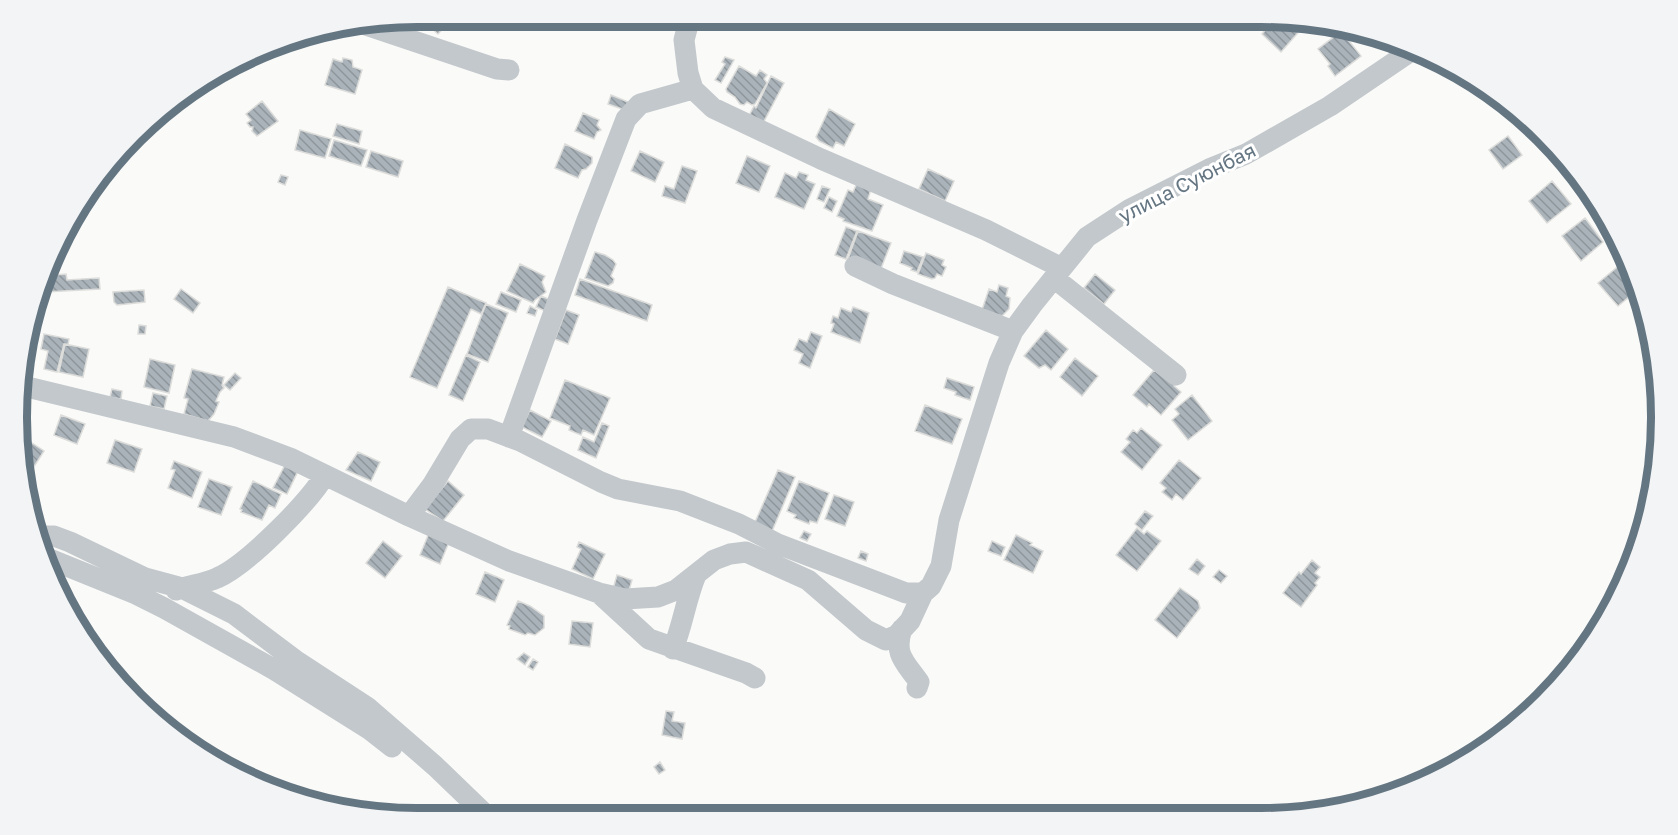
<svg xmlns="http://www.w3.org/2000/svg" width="1678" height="835" font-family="'Golos Text',sans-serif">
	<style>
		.building { fill: url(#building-back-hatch); stroke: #dcdcda; stroke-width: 1.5 }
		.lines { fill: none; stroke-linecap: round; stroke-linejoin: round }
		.minor { stroke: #c3c8cc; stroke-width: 21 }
		.labels { text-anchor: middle; stroke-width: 6; stroke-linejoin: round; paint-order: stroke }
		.street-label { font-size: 20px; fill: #657683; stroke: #fff }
		.rim { fill: none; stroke: #657683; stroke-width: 8 }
	</style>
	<defs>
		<pattern id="building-back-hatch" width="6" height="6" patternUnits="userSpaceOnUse" patternTransform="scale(1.5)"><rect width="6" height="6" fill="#aab3b9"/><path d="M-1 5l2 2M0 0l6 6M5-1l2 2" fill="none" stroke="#8e969c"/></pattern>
	</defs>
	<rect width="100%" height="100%" fill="#fafaf8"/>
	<!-- building -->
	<path class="building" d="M421,17H453L438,34L429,26L425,30L418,24Z
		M1277,17L1294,19L1303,27L1281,52L1262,34Z
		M1337,26L1361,56L1335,76L1328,66L1330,64L1318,49L1335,36L1331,31Z
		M725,57L734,60L721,83L715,80L725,64L722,62Z
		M343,58L352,60L353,67L362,70L355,94L325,85L333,59L342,62Z
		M739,66L756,76L760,70L767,75L764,79L767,83L755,104L752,105L747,102L744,105L740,104L735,97L727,92L726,89Z
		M771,76L784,83L761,127L747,120L754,106L756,108Z
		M611,95L628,102L625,110L608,104Z
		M262,101L278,121L257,136L252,131L253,127H250L247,123L251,120L246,114Z
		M829,109L855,124L844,146L836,142L833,148L819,141L816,137Z
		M583,113L599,120L597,125L601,130L597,132L594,139L575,131Z
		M337,124L362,131L359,144L333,136Z
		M300,130L331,139L325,158L295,150Z
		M1508,136L1522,155L1503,169L1489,150Z
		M334,140L367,150L361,166L329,156Z
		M565,144L592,157V163L586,169L582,170L578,178L555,168Z
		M371,151L403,161L398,177L366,167Z
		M640,151L664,162L655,182L631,171Z
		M747,156L770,166L759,192L736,183Z
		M682,166L697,171L685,203L662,196L665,186L674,189Z
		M928,169L954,181L945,201L919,189Z
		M799,172L808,175L806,180L815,184L804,209L775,197L785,173L796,178Z
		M281,175L288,177L285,185L278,182Z
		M1552,181L1571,204L1547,223L1529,201Z
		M857,183L871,189L868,199L883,205L872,231L843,221L844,219L837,216L848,190L853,192Z
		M822,186L830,189L824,202L817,199Z
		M829,197L837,201L832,212L824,208Z
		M1585,218L1603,242L1581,261L1562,236Z
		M846,227L857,231L846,259L835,255Z
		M858,231L891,243L880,271L848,259Z
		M904,251L923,257L917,272L911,270L912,268L900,263Z
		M595,252L605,255L613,260L616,264L611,276L614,279L613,283L608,286L585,278Z
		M926,253L944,260L942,265L946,267L942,276L937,274L935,278L932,279L918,274Z
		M1627,259L1640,288L1618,306L1598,283Z
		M520,264L545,276L542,282L546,292L535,300L533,303L507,291Z
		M66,274L67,280L99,278L100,289L45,292L44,276Z
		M1095,274L1115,290L1104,304L1084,288Z
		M580,279L652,305L647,321L575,295Z
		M999,285L1008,288L1006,296L1010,298L1009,309L1002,316L982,310L989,289L997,292Z
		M448,287L486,303L481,314L471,309L437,388L410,377Z
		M181,289L200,303L193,313L174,299Z
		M144,290L145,302L117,305L114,302L113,292Z
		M501,292L521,300L516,312L496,304Z
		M541,296L553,301L548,312L536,307Z
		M486,304L508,313L488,362L467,354Z
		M530,306L537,310L535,316L527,313Z
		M853,307L869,313L860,343L831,332L834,324L831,323L833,316L838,318L841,308L851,312Z
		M566,310L579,315L568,344L555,339Z
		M139,325L146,326L145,334H138Z
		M1046,330L1068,349L1051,370L1045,365L1039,368L1024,356Z
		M811,332L822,336L810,368L799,363L803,354L794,350L799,339L807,342Z
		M44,334L69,339L68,345L64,344L57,372L44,369L48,351L41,349Z
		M65,344L89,349L83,377L59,372Z
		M466,355L480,362L463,401L449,395Z
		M1075,358L1098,376L1082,396L1060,377Z
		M150,359L175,365L169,393L144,387Z
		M192,369L224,377L222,385L224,388L220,392L216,401L219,402L214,414L208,421L184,414L188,399L184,398Z
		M1154,370L1176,384L1174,386L1181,392L1161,415L1149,404L1147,407L1133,395Z
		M235,373L241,378L230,390L224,385Z
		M947,378L974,387L970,400L955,395L956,392L944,388Z
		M565,380L610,398L594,435L583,430L581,435L569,430L570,426L550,418Z
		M112,389L122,391L121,399L110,397Z
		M153,393L167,396L164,409L150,406Z
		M1192,395L1212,421L1188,440L1172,420L1179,414L1175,409Z
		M925,405L962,419L952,444L915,431Z
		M530,410L551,421L542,437L522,427Z
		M61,415L85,424L77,444L54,435Z
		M602,423L609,426L596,458L578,450L583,437L594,442Z
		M1141,428L1162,445L1142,470L1121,452L1130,442L1126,439L1133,430L1137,433Z
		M26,439L44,451L30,473L24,469L21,473V447Z
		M115,440L142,449L134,472L107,463Z
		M358,452L380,462L371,481L346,470Z
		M1179,460L1201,478L1183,500L1176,494L1172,500L1162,492L1166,488L1160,483Z
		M174,461L202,472L192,498L168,488L175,470L171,469Z
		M285,465L298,471L287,494L273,488Z
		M778,470L795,477L770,536L752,529Z
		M209,479L232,487L221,515L198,507Z
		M253,481L281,494L275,508L269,505L262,520L241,512L242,510L240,509Z
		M448,481L464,495L443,521L425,509Z
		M799,481L829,493L817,523L810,521L809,524L794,518L796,515L787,511Z
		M834,495L854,502L845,526L825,519Z
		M1145,511L1153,516L1142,530L1135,524Z
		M1137,528L1144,534L1147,531L1161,541L1137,571L1116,555Z
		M804,531L811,534L807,541L800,538Z
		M429,533L449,542L440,564L420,555Z
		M1016,535L1032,543L1030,545L1043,551L1033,573L1004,560Z
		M383,541L402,556L385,578L366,563Z
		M992,541L1005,547L1001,556L988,551Z
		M579,542L605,554L593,579L572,569L581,549L577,547Z
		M861,551L868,554L866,561L858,558Z
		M1197,559L1205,566L1198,575L1189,569Z
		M1312,560L1320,567L1315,573L1320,577L1315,583L1317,585L1301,607L1283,593L1299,572L1301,574Z
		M1219,570L1227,576L1221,583L1213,577Z
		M485,572L504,580L495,602L476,594Z
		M617,575L632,580L628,594L613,589Z
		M1180,588L1198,601L1200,608L1177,638L1155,620Z
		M518,601L530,606L544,616V628L535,635L528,633L525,635L509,629L510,626L507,625Z
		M572,621L593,623L590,647L569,644Z
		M524,653L530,657L525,665L517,659Z
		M533,659L538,662L533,670L528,667Z
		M666,711L674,712L672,721L685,723L682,739L662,735Z
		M660,762L665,770L659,774L654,767Z"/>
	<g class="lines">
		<!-- minor -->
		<path class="minor" d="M690,17L684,40L688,73L693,89L713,108L821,159L986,230L1062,268
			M366,25L497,69L509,70
			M855,266L893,284L1013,331
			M1054,278L1176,375
			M23,386L234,437L290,458L409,516L433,484L460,439L471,429H488L520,441L601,482L618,489L680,501L739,524L778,544L880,583L906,593H923
			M509,437L587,220L626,119L640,104L693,89
			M409,516L509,561L599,593L625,599L658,597L676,590L714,560L730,554L746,552L808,580L866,630L886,640L897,635L910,621L923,593L931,586L941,566L949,520L999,363L1013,331L1032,305L1087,237L1130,209L1209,169L1246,154L1330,106L1414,49
			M40,536H54L70,542L145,578L182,588L234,614L295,660L367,707L435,766L488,817
			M47,558L136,594L164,608L275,670L369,729L392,747
			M176,590C190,585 204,584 217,578C247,565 308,503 325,475
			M600,594L649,639L746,673L755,678
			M902,629C893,655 906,663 919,682L917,688
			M673,649C683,624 686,599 696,575"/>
	</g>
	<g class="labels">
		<!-- street labels -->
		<g class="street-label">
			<text transform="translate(1187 183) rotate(-27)" y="7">улица Суюнбая</text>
		</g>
	</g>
	<!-- crop -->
	<path d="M0 0H1678V835H0ZM417 27H1261A390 390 0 0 1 1651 417V418A390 390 0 0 1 1261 808H417A390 390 0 0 1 27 418V417A390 390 0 0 1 417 27Z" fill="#f3f4f5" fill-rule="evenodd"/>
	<path class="rim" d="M417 27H1261A390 390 0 0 1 1651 417V418A390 390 0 0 1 1261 808H417A390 390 0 0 1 27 418V417A390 390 0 0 1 417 27Z"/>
</svg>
